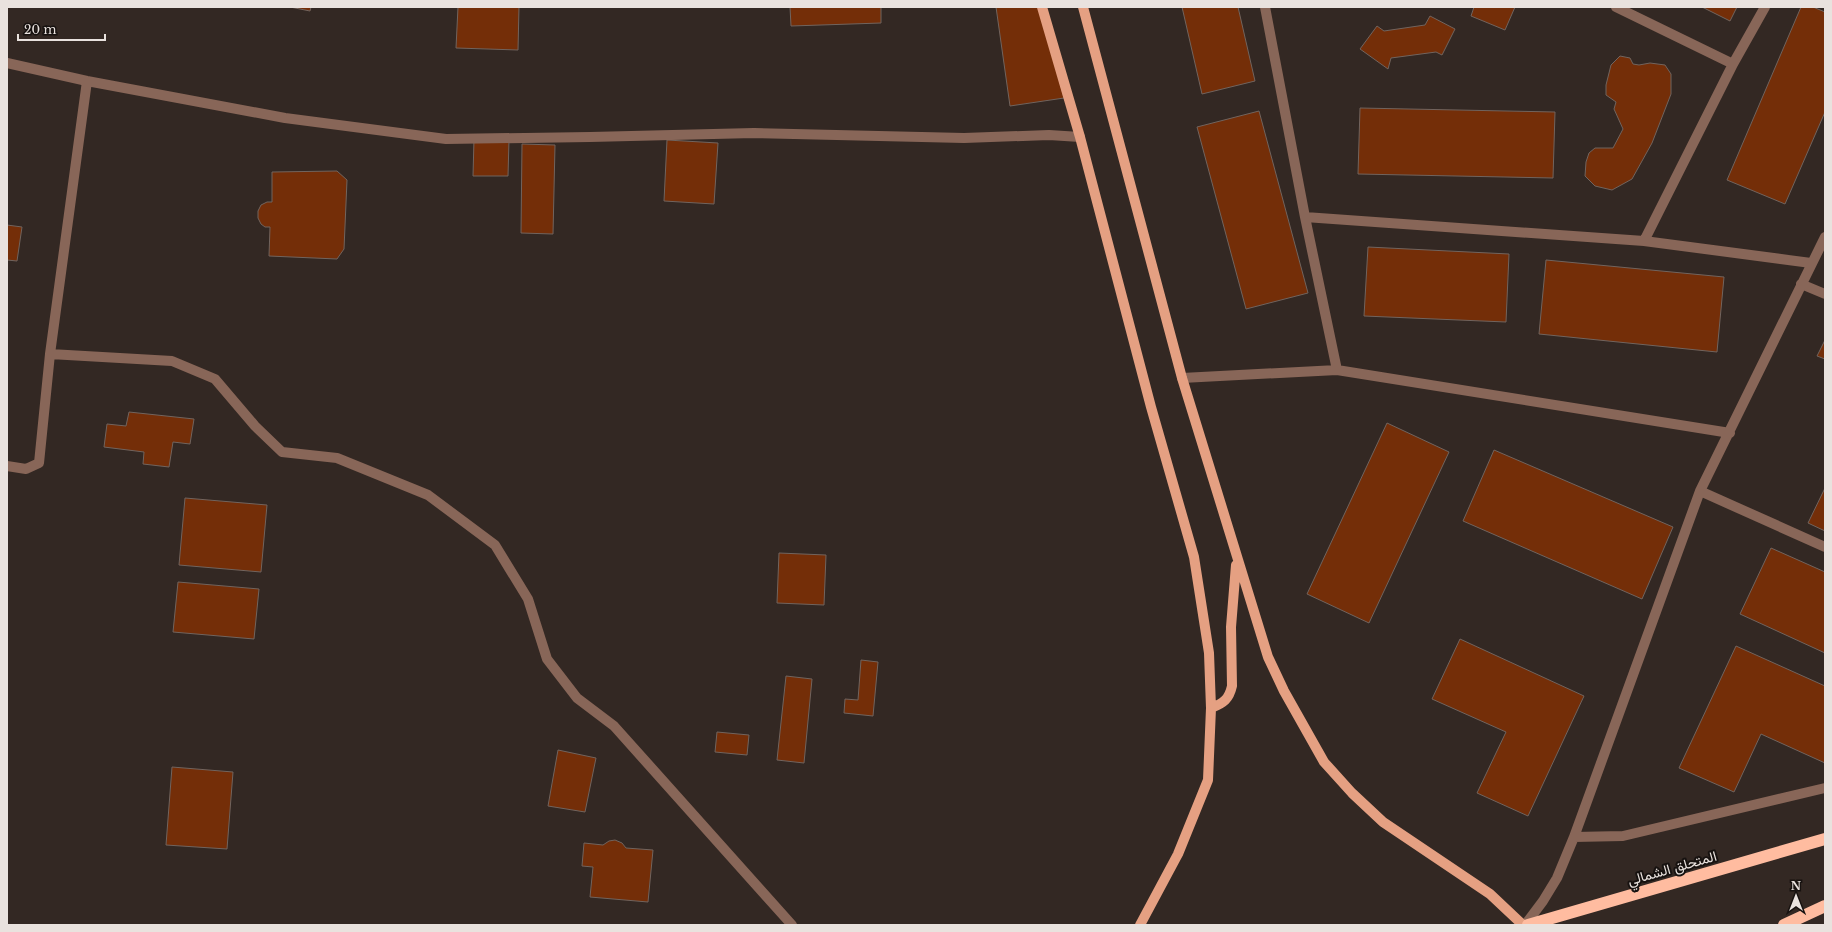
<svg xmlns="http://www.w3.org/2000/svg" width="1832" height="932" font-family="'Libre Baskerville',Vazirmatn,serif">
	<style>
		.building { fill: #742e08; stroke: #71645e }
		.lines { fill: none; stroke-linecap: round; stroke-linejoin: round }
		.minor { stroke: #886658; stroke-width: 10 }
		.major { stroke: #e5a082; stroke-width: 10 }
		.highway { stroke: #ffbca0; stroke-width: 12 }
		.labels { text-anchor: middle; stroke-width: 4; stroke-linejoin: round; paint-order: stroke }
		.street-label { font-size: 14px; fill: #e9e2de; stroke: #171210 }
	</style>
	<rect width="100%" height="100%" fill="#332823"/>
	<!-- building -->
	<path class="building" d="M290,7H311L310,11Z
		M458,7H519L518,50L456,48Z
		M790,7H881V23L791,26Z
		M996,7H1040L1064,98L1010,106Z
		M1182,7H1238L1255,81L1202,94Z
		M1474,7H1515L1505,30L1471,16Z
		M1702,7H1737L1730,21Z
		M1801,7H1813L1825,12V112L1785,204L1727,180Z
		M1430,16L1455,29L1442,55L1436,52L1391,58L1388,69L1360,49L1377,26L1384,31L1425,25Z
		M1620,56L1630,58L1633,64L1639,65L1650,63L1665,65L1671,74V94L1652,143L1632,179L1612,190L1595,186L1585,176L1586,162L1589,153L1595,148H1613L1623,129L1614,109L1616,102L1606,95V85L1611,65Z
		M1360,108L1555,112L1553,178L1358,174Z
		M1259,111L1308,293L1246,309L1197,127Z
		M474,139L509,140L508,176H473Z
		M667,140L718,143L714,204L664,201Z
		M522,144L555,145L553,234L521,233Z
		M337,171L347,180L344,249L337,259L269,256L270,227H265L261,224L258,218V211L261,205L267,202H272V172Z
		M7,225L22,227L17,261L7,260Z
		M1368,247L1509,254L1506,322L1364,316Z
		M1546,260L1724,277L1717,352L1539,334Z
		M1825,340V359L1817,356Z
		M129,412L194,419L190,444L173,442L169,467L143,464L144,452L104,447L107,424L126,426Z
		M1387,423L1449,452L1369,623L1307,594Z
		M1494,450L1673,527L1642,599L1463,521Z
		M1825,488V531L1808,523Z
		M185,498L267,505L261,572L179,565Z
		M1771,548L1825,572V653L1740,614Z
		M779,553L826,555L824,605L777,603Z
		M178,582L259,589L254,639L173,632Z
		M1460,639L1584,696L1528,816L1477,793L1506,732L1432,699Z
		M1736,646L1825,686V763L1761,734L1734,792L1679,768Z
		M861,660L878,662L873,716L844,713L845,699L858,700Z
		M786,676L812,679L804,763L777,760Z
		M717,732L749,735L747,755L715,752Z
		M558,750L596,758L585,812L548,806Z
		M172,767L233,772L227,849L166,845Z
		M615,840L622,843L626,848L653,850L648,902L590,897L593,867L582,866L584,843L603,845L609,841Z"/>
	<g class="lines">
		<!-- minor -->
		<path class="minor" d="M1265,7L1305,217L1337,370
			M1616,7L1733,64
			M7,63L87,81L285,118L446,139L590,137L754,133L964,138L1049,135L1080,137
			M1305,217L1644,241L1811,263
			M1644,241L1733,64L1765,7
			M1801,284L1825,294
			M50,354L172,361L215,379L255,426L282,452L337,458L428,495L495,545L528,599L547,659L577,698L614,726L792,925
			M1182,378L1337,370L1730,433
			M7,466L26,469L39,463L50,354L87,81
			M1700,491L1825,547
			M1574,837L1623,836L1825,788
			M1525,925L1543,901L1557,878L1574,837L1700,491L1825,237"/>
		<!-- major -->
		<path class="major" d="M1042,7L1080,137L1151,407L1194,557L1209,653L1211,708L1208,780L1178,854L1140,925
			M1083,7L1182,378L1268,657L1284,691L1324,762L1352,793L1383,822L1490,894L1523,925
			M1211,708C1224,703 1229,699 1232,686L1231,627L1236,565"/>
		<!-- highway -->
		<path class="highway" d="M1528,925L1825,839
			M1784,925L1825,906"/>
	</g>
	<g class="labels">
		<!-- street labels -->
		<g class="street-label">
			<text transform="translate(1672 868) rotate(-16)" y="5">المتحلق الشمالي</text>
		</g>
	</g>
	<!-- border -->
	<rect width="1832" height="932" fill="none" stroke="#e9e2de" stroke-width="16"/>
	<!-- north arrow -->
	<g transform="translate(1796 896)" stroke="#171210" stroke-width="3" paint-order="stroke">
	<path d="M0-3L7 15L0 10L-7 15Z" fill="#e9e2de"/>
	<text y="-6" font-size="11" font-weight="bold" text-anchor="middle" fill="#e9e2de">N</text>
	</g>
	<!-- scale -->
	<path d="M18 34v6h87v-6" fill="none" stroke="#e9e2de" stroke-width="2"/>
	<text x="24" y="34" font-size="12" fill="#e9e2de" stroke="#171210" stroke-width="3" paint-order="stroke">20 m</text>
</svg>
